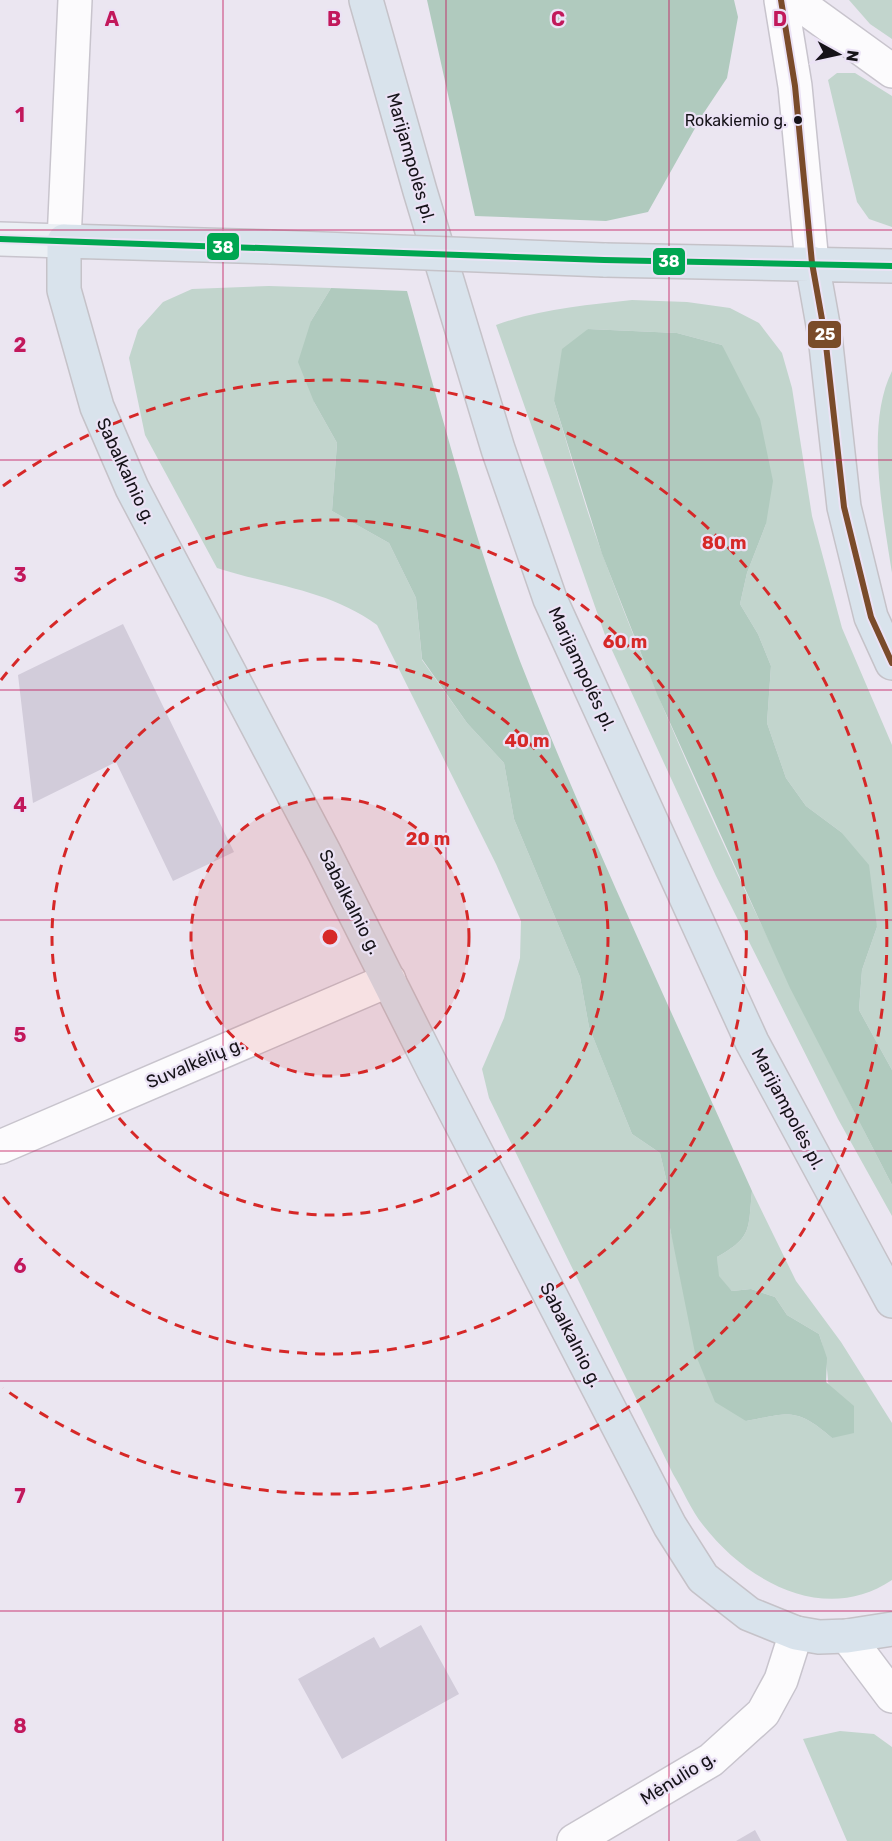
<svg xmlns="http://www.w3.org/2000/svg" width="892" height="1841" font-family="Rubik,sans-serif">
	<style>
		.green { fill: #c2d5cd }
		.forest { fill: #b0cabe }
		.building { fill: #d2ccda }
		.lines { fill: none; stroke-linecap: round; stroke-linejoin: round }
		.minor-casing { stroke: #c8c4cd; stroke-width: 36 }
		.secondary-casing { stroke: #c8c4cd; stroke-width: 36 }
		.primary-casing { stroke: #c5c2c8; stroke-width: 36 }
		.minor { stroke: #fcfbfd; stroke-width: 33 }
		.secondary { stroke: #ebeff4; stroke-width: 33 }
		.primary { stroke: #d9e3ec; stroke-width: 33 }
		.primary-bridge-casing { stroke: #c5c2c8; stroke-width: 36; stroke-linecap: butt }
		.primary-bridge { stroke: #d9e3ec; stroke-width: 33 }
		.bus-1-casing { stroke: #ebe2f5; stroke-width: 10 }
		.bus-2-casing { stroke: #ebe2f5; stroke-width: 10 }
		.bus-1 { stroke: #7a4b2a; stroke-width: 6 }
		.bus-2 { stroke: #00a651; stroke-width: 6 }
		.grid { fill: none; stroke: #c2185b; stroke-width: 1.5; stroke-opacity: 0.55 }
		.ring { fill: none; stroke: #d62828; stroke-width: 3; stroke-dasharray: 10 8 }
		.bus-dot { fill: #161319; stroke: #ebe2f5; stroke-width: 2 }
		.labels { text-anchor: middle; stroke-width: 4.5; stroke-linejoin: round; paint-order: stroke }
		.bus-label { font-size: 16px; fill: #161319; stroke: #ebe2f5; text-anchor: end }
		.street-label { font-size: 18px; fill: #161319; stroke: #ebe2f5 }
		.grid-label { font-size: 20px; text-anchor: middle; font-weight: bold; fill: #c2185b; stroke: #ebe2f5; stroke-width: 4.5; stroke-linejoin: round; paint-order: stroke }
		.centre { fill: #d62828; stroke: #ebe2f5; stroke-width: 3 }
		.ring-label { font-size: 18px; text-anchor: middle; font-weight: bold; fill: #d62828; stroke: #ebe2f5; stroke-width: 4.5; stroke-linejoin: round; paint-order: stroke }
		.line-badge { stroke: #ebe2f5; stroke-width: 2 }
		.badge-label { font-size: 16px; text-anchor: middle; font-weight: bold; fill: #fff }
	</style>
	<rect width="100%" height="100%" fill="#ebe6f1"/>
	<!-- green -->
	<path class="green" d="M849,0H892V39L870,24Z
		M837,73H855L892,96V227L869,219L857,202L828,80Z
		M269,286L331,288L311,321L314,402L337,443L332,511L389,543L416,598L422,660L467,723L504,763L514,819L580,977L589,1027L632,1134L660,1153L668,1187L670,1228L682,1276L746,1421C790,1413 796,1407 832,1438C828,1403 831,1367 819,1334L787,1315L775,1297L751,1289L732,1291L718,1276L717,1257C753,1237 748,1229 752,1191L796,1281L841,1342L892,1423V1580C825,1625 747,1582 703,1525C691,1510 683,1490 673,1474L489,1098L482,1069L504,1018L520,958L521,921L496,864L377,625C329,590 273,586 217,568L145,435L129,358L138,330L163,302L192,289Z
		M632,300L687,302L730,308L759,323L782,353L792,388L812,516L842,628L892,745V1070L859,1010L862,970L877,927L841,832L806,806L786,778L767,723L771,666L758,634L740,604L747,573L766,524L722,345L677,333L588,329L554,401C570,452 584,505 603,556C683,772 786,980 892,1185V1216L838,1119L716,876L605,635L496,325C540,309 586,305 632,300Z
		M892,371V573C883,514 865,425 892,371Z
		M840,1731L874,1734L892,1747V1841H847L803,1739Z"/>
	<!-- forest -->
	<path class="forest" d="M427,0H734L738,17L727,78L703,114L648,212L606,221L475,216Z
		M331,288L407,291C445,427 480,563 533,694C601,862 678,1026 752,1191C748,1229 753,1237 717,1257L719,1276L732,1291L751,1289L775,1297L787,1315L819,1334L827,1358L826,1382L854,1406V1433L832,1438C796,1407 790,1413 746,1421L715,1402L695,1353L670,1228L668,1187L660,1153L632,1134L601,1057L589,1027L580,977L514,819L504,763L467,723L422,659L416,598L389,543L332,511L337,443L314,402L298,362L311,321Z
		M588,329L677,333L722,345L760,419L773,481L766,524L747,573L740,604L758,634L771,666L767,723L786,778L806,806L841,832L869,865L877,927L862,970L859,1010L892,1070V1185L790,988L657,694L602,554L554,401L562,349Z"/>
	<!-- building -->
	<path class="building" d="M123,624L234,852L173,881L116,762L33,803L18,675Z
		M421,1625L459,1694L342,1759L298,1679L374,1637L380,1648Z
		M755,1830L761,1841H736Z"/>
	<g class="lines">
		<defs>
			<path id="minor" d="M781,0L795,86L812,263
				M794,0L892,71
				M64,241L75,0
				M0,1147L389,980
				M847,1636L892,1696
				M574,1841L711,1760L763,1713L781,1680L796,1633"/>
			<path id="secondary" d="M0,239L64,241"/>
			<path id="primary" d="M366,0L420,191L498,449L550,599L752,1042L892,1301
				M271,247L64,241V290L97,407L132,488L324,852L434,1071L670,1526L703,1578L749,1614L796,1633L819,1637L847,1636L892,1629
				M604,260L892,266
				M812,263L825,336L844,507L871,617L892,663"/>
		</defs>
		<!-- minor casing -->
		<use href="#minor" class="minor-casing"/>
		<!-- secondary casing -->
		<use href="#secondary" class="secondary-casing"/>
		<!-- primary casing -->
		<use href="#primary" class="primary-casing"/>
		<!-- minor -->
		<use href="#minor" class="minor"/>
		<!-- secondary -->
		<use href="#secondary" class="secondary"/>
		<!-- primary -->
		<use href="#primary" class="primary"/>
		<defs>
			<path id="primary-bridge" d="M271,247L604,260"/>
		</defs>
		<!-- primary-bridge casing -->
		<use href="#primary-bridge" class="primary-bridge-casing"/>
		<!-- primary-bridge -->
		<use href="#primary-bridge" class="primary-bridge"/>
		<defs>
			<path id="bus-1" d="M781,0L795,86L812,263L825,336L844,507L871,617L892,663"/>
			<path id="bus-2" d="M0,239L604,260L892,266"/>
		</defs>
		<!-- bus-1 casing -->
		<use href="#bus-1" class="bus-1-casing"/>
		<!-- bus-2 casing -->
		<use href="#bus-2" class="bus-2-casing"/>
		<!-- bus-1 -->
		<use href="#bus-1" class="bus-1"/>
		<!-- bus-2 -->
		<use href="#bus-2" class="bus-2"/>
	</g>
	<!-- grid -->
	<path class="grid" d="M223,0V1841M446,0V1841M669,0V1841M0,230H892M0,460H892M0,690H892M0,920H892M0,1151H892M0,1381H892M0,1611H892"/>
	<!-- distance rings -->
	<circle cx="330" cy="937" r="139" fill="#d62828" fill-opacity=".12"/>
	<g class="ring">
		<circle cx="330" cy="937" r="139"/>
		<circle cx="330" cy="937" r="278"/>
		<path d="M1 680A417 417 0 1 1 1 1194"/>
		<path d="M3 486A557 557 0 1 1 3 1388"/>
	</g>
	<!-- markers -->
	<circle class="bus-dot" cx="798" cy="120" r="5"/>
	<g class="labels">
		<!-- bus labels -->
		<g class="bus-label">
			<text x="787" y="126">Rokakiemio g.</text>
		</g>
		<!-- street labels -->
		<g class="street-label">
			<text transform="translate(411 158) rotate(74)" y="6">Marijampolės pl.</text>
			<text transform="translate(126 471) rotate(65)" y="6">Sabalkalnio g.</text>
			<text transform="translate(582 669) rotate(65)" y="6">Marijampolės pl.</text>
			<text transform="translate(350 902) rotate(63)" y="6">Sabalkalnio g.</text>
			<text transform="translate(195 1063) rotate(-23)" y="6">Suvalkėlių g.</text>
			<text transform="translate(788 1109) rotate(62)" y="6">Marijampolės pl.</text>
			<text transform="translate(571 1335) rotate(63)" y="6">Sabalkalnio g.</text>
			<text transform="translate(678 1778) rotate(-32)" y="6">Mėnulio g.</text>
		</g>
	</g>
	<g class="grid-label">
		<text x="112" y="26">A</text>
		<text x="334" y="26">B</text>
		<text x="558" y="26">C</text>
		<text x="780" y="26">D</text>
		<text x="20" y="122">1</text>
		<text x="20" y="352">2</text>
		<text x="20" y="582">3</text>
		<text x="20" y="812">4</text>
		<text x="20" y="1042">5</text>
		<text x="20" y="1273">6</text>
		<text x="20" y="1503">7</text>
		<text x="20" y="1733">8</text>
	</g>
	<circle cx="330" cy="937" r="9" class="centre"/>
	<g class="ring-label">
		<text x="724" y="549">80 m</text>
		<text x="625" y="648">60 m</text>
		<text x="527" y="747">40 m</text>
		<text x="428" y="845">20 m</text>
	</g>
	<g class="line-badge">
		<rect x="206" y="232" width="34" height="29" rx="6" fill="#00a651"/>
		<rect x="652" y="247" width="34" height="29" rx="6" fill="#00a651"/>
		<rect x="807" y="320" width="35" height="29" rx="6" fill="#7a4b2a"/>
	</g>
	<g class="badge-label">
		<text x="223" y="253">38</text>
		<text x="669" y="267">38</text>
		<text x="825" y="340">25</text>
	</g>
	<!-- north arrow -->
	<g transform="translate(838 54) rotate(98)" stroke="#ebe2f5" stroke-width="4.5" paint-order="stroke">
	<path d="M0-4.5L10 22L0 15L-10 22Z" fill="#161319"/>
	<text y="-9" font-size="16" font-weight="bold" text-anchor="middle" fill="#161319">N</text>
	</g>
</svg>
